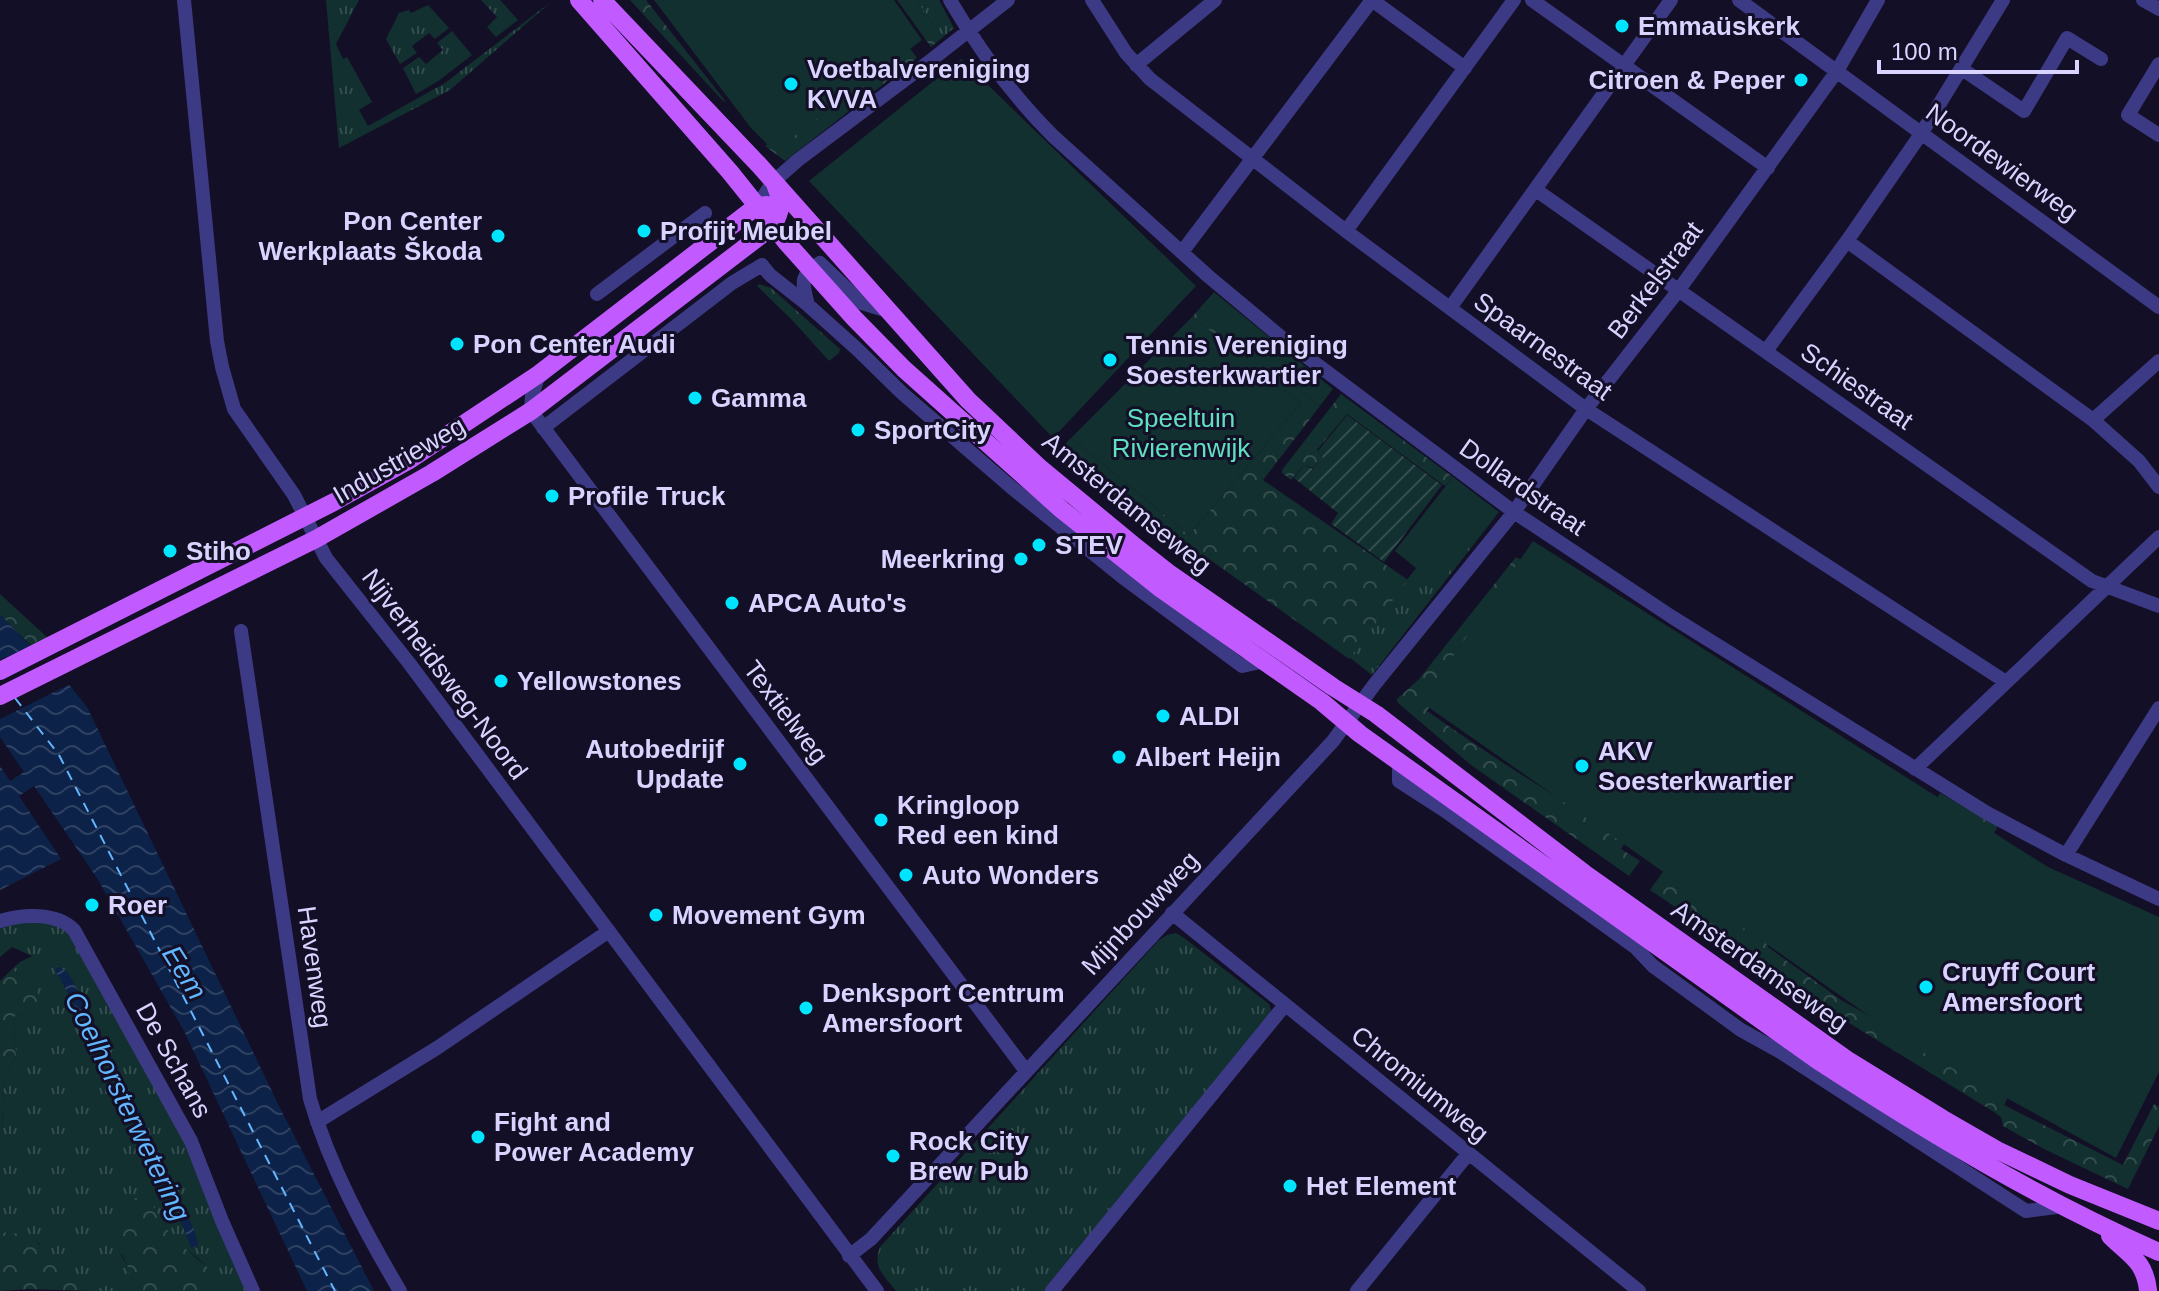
<svg xmlns="http://www.w3.org/2000/svg" width="2159" height="1291" font-family="Arial,sans-serif">
	<style>
		.grass { fill: url(#grass-tufts); fill-rule: evenodd }
		.forest { fill: url(#forest-crowns) }
		.park { fill: #12302f }
		.garden { fill: url(#garden-furrows) }
		.water { fill: url(#water-waves) }
		.pier { fill: #130f26 }
		.lines { fill: none; stroke-linecap: round; stroke-linejoin: round }
		.ferry { stroke: #62b6ff; stroke-width: 2; stroke-dasharray: 10 8; stroke-linecap: butt }
		.minor { stroke: #3d3a85; stroke-width: 14 }
		.major { stroke: #c25bff; stroke-width: 18 }
		.poi-dot { fill: #00e5ff; stroke: #130f26; stroke-width: 3 }
		.labels { text-anchor: middle; stroke-width: 6; stroke-linejoin: round; paint-order: stroke }
		.poi-label { font-size: 26px; font-weight: bold; fill: #d9d4ff; stroke: #130f26; text-anchor: start }
		.street-label { font-size: 26px; fill: #d9d4ff; stroke: #130f26 }
		.park-label { font-size: 26px; fill: #5fe0c0; stroke: #130f26 }
		.water-label { font-size: 28px; font-style: italic; fill: #62b6ff; stroke: #130f26 }
	</style>
	<defs>
		<pattern id="grass-tufts" width="24" height="20" patternUnits="userSpaceOnUse" patternTransform="scale(2)"><rect width="24" height="20" fill="#12302f"/><path d="M3 7l-1-3M5 7V3M7 7l1-3M15 17l-1-3M17 17v-4M19 17l1-3" fill="none" stroke="#344d4e"/></pattern>
		<pattern id="forest-crowns" width="20" height="18" patternUnits="userSpaceOnUse" patternTransform="scale(2)"><rect width="20" height="18" fill="#12302f"/><path d="M2 6a3 3 0 1 1 6 0M12 15a3 3 0 1 1 6 0" fill="none" stroke="#344d4e"/></pattern>
		<pattern id="garden-furrows" width="10" height="10" patternUnits="userSpaceOnUse" patternTransform="scale(2)"><rect width="10" height="10" fill="#12302f"/><path d="M-1 1l2-2M0 10L10 0M9 11l2-2" fill="none" stroke="#344d4e"/></pattern>
		<pattern id="water-waves" width="16" height="10" patternUnits="userSpaceOnUse" patternTransform="scale(2)"><rect width="16" height="10" fill="#0c2248"/><path d="M0 5q4-4 8 0t8 0" fill="none" stroke="#2f4163"/></pattern>
	</defs>
	<rect width="100%" height="100%" fill="#130f26"/>
	<!-- grass -->
	<path class="grass" d="M326,0H359L336,44L343,59L347,57L372,102L359,110L368,126L445,83L552,1L450,90L339,148Z
		M481,0H500L518,20L496,37L487,27L497,17Z
		M916,0H939L954,28L943,37Z
		M428,5L449,28L435,39L429,33L412,46L417,53L400,64L386,39L399,13L409,10L411,13Z
		M452,31L472,55L437,82L416,94L403,68L419,57L426,64L443,50L437,43Z
		M759,284L771,288L840,349L839,353L829,361L794,322L757,286Z
		M1453,477L1499,512L1372,675L1349,657L1416,568L1395,551Z
		M28,919L67,928L190,1145L248,1291H211C213,1257 189,1257 171,1236C163,1226 157,1213 151,1202L121,1255C128,1267 135,1277 128,1291H94L77,1277L62,1275L45,1255L39,1243L18,1234L0,1232V1134L2,1130L4,1076L16,1057L13,1017L26,1013H39L21,977L12,969L20,962L32,956L12,947L0,957V925ZM56,970L73,981L197,1247L195,1248L191,1247L168,1189L136,1117Z
		M1176,933L1184,938L1269,1004L1272,1013L1047,1291H896C884,1275 872,1268 880,1247L1158,941L1167,935Z"/>
	<!-- forest -->
	<path class="forest" d="M630,0H646L726,102L722,100Z
		M897,0H916L943,37L931,47Z
		M904,40L917,58L785,161L765,146Z
		M1199,309L1252,352L1246,359L1192,317Z
		M1265,363L1320,406L1263,480L1408,580L1349,659L1202,554L1194,561L1124,504L1060,449L1071,438L1189,535L1301,403L1260,370Z
		M1341,394L1453,477L1445,486L1347,414L1317,450L1323,458L1313,468L1304,465L1291,480L1282,473V470Z
		M1516,557L1526,563L1427,711C1492,757 1559,800 1628,839L1621,849L1640,861L1629,876L1471,765L1397,702V699L1419,679Z
		M0,594L49,639L34,648L0,615Z
		M1940,793L1998,826L1944,922L1766,940L1768,947L1841,1000L1875,1019L2030,1054L2004,1105L2123,1165L2154,1104L2159,1107V1126L2128,1189L2044,1149L2003,1126L2001,1117L1994,1112L1810,999L1650,890L1670,862L1903,863Z
		M12,969L21,977L37,983L39,1013H26L13,1017L16,1057L4,1076L2,1131L0,1134V981Z
		M129,1198H145L151,1202L171,1236L207,1267L212,1278L211,1291H128C142,1261 91,1241 129,1198Z
		M0,1232C10,1233 24,1233 33,1238C38,1241 56,1268 62,1275L85,1276L91,1279L94,1291L28,1289L0,1291Z"/>
	<!-- park -->
	<path class="park" d="M654,0H894L922,40L774,151L751,128Z
		M961,59L1196,286L1053,438L809,181Z
		M1214,292L1333,389L1320,406L1265,364L1261,370L1301,403L1189,535L1071,438L1192,317L1247,359L1251,352L1199,309Z
		M1453,477L1498,512L1439,584L1395,551Z
		M1533,541L2048,867L2159,917V1072L2116,1158L1912,1046L1421,702Z"/>
	<!-- garden -->
	<path class="garden" d="M1347,415L1442,485L1384,562L1331,524L1338,513L1294,478L1304,465L1313,469L1323,458L1318,451Z"/>
	<!-- water -->
	<path class="water" d="M0,615L67,682L87,707L279,1106L374,1291H307L184,1031L97,878L34,786L19,796L61,859L0,890V766L10,781L24,772L0,737Z
		M58,966L67,972L73,981L141,1114L195,1232L198,1244L195,1248L191,1247L168,1189L136,1117L55,970Z"/>
	<!-- pier -->
	<path class="pier" d="M35,644L72,683L0,719V660Z"/>
	<g class="lines">
		<!-- ferry -->
		<path class="ferry" d="M15,698L59,755L335,1291"/>
		<!-- minor -->
		<path class="minor" d="M184,0L217,341L222,367L234,409L294,495L326,558L409,663L877,1291
			M950,0C979,50 1012,95 1053,136L1208,276L1287,342L1514,512L1672,617L1987,813L2066,855L2159,899
			M1092,0L1126,53L1150,79L1346,231L1586,409L2006,682
			M1532,0L1768,168
			M1739,0L2159,307
			M2143,0L2159,9
			M2159,64L2128,115L2159,135
			M1136,65L1215,0
			M1962,69L2024,111L2067,38L2101,59
			M1536,190L2092,581L2159,606
			M757,206L773,182L798,160L930,61L1008,0
			M1346,231L1514,0
			M1847,241L2093,420L2139,461L2159,487
			M1182,252L1372,0L1465,68
			M597,294L705,213
			M808,305C803,284 798,275 820,263L862,303L888,311
			M1450,308L1671,0
			M1766,351L1847,241L1921,134L2003,0
			M539,374L532,396L531,411L1026,1071
			M2093,420L2159,361
			M543,428L732,283L762,265L770,275L808,305L857,349L902,393L1011,487L1125,579L1242,666L1265,661
			M241,631L310,1099C330,1167 364,1230 400,1291
			M1399,761V781L1444,810L1635,947L1653,966L1741,1030L1779,1051L2026,1211L2064,1206
			M1915,769L2159,537
			M2066,855L2159,708
			M1172,913L1639,1291
			M0,921C22,914 57,912 74,930L191,1141L222,1221L253,1291
			M317,1122L437,1048L609,931
			M849,1256L871,1239L1333,741L1374,685L1514,512L1586,409L1678,291L1837,71L1878,0
			M1052,1291L1285,1005
			M1357,1291L1468,1154"/>
		<!-- major -->
		<path class="major" d="M579,0L730,172L787,243L854,318L904,369L1062,510L1161,589L1322,702L1360,734L1817,1060C1926,1131 2040,1200 2159,1252
			M602,0L759,165L968,400L1040,468L1132,544L1170,574L1333,687L1376,714L1584,873L1849,1061L1943,1119L1997,1150L2070,1185L2159,1221
			M0,671L334,502L408,461L539,374L757,206L767,205
			M0,696L316,539L432,473L531,411L773,226C781,211 783,203 776,187
			M2110,1236C2129,1255 2145,1261 2148,1290"/>
	</g>
	<!-- markers -->
	<g class="poi-dot">
		<circle cx="1622" cy="26" r="8"/>
		<circle cx="1801" cy="80" r="8"/>
		<circle cx="791" cy="84" r="8"/>
		<circle cx="644" cy="231" r="8"/>
		<circle cx="498" cy="236" r="8"/>
		<circle cx="457" cy="344" r="8"/>
		<circle cx="1110" cy="360" r="8"/>
		<circle cx="695" cy="398" r="8"/>
		<circle cx="858" cy="430" r="8"/>
		<circle cx="552" cy="496" r="8"/>
		<circle cx="1039" cy="545" r="8"/>
		<circle cx="170" cy="551" r="8"/>
		<circle cx="1021" cy="559" r="8"/>
		<circle cx="732" cy="603" r="8"/>
		<circle cx="501" cy="681" r="8"/>
		<circle cx="1163" cy="716" r="8"/>
		<circle cx="1119" cy="757" r="8"/>
		<circle cx="740" cy="764" r="8"/>
		<circle cx="1582" cy="766" r="8"/>
		<circle cx="881" cy="820" r="8"/>
		<circle cx="906" cy="875" r="8"/>
		<circle cx="92" cy="905" r="8"/>
		<circle cx="656" cy="915" r="8"/>
		<circle cx="1926" cy="987" r="8"/>
		<circle cx="806" cy="1008" r="8"/>
		<circle cx="478" cy="1137" r="8"/>
		<circle cx="893" cy="1156" r="8"/>
		<circle cx="1290" cy="1186" r="8"/>
	</g>
	<g class="labels">
		<!-- poi labels -->
		<g class="poi-label">
			<text x="1638" y="35">Emmaüskerk</text>
			<text x="807" y="78">Voetbalvereniging<tspan x="807" dy="30">KVVA</tspan></text>
			<text x="1785" y="89" text-anchor="end">Citroen &amp; Peper</text>
			<text x="482" y="230" text-anchor="end">Pon Center<tspan x="482" dy="30">Werkplaats Škoda</tspan></text>
			<text x="660" y="240">Profijt Meubel</text>
			<text x="473" y="353">Pon Center Audi</text>
			<text x="1126" y="354">Tennis Vereniging<tspan x="1126" dy="30">Soesterkwartier</tspan></text>
			<text x="711" y="407">Gamma</text>
			<text x="874" y="439">SportCity</text>
			<text x="568" y="505">Profile Truck</text>
			<text x="1055" y="554">STEV</text>
			<text x="186" y="560">Stiho</text>
			<text x="1005" y="568" text-anchor="end">Meerkring</text>
			<text x="748" y="612">APCA Auto's</text>
			<text x="517" y="690">Yellowstones</text>
			<text x="1179" y="725">ALDI</text>
			<text x="724" y="758" text-anchor="end">Autobedrijf<tspan x="724" dy="30">Update</tspan></text>
			<text x="1598" y="760">AKV<tspan x="1598" dy="30">Soesterkwartier</tspan></text>
			<text x="1135" y="766">Albert Heijn</text>
			<text x="897" y="814">Kringloop<tspan x="897" dy="30">Red een kind</tspan></text>
			<text x="922" y="884">Auto Wonders</text>
			<text x="108" y="914">Roer</text>
			<text x="672" y="924">Movement Gym</text>
			<text x="1942" y="981">Cruyff Court<tspan x="1942" dy="30">Amersfoort</tspan></text>
			<text x="822" y="1002">Denksport Centrum<tspan x="822" dy="30">Amersfoort</tspan></text>
			<text x="494" y="1131">Fight and<tspan x="494" dy="30">Power Academy</tspan></text>
			<text x="909" y="1150">Rock City<tspan x="909" dy="30">Brew Pub</tspan></text>
			<text x="1306" y="1195">Het Element</text>
		</g>
		<!-- street labels -->
		<g class="street-label">
			<text transform="translate(2002 162) rotate(36)" y="9">Noordewierweg</text>
			<text transform="translate(1655 280) rotate(-53)" y="9">Berkelstraat</text>
			<text transform="translate(1543 346) rotate(36)" y="9">Spaarnestraat</text>
			<text transform="translate(1857 386) rotate(35)" y="9">Schiestraat</text>
			<text transform="translate(399 460) rotate(-30)" y="9">Industrieweg</text>
			<text transform="translate(1523 487) rotate(35)" y="9">Dollardstraat</text>
			<text transform="translate(1127 503) rotate(39)" y="9">Amsterdamseweg</text>
			<text transform="translate(445 674) rotate(53)" y="9">Nijverheidsweg-Noord</text>
			<text transform="translate(786 712) rotate(53)" y="9">Textielweg</text>
			<text transform="translate(1140 913) rotate(-47)" y="9">Mijnbouwweg</text>
			<text transform="translate(1760 966) rotate(35)" y="9">Amsterdamseweg</text>
			<text transform="translate(315 967) rotate(82)" y="9">Havenweg</text>
			<text transform="translate(174 1060) rotate(61)" y="9">De Schans</text>
			<text transform="translate(1420 1084) rotate(39)" y="9">Chromiumweg</text>
		</g>
		<!-- park labels -->
		<g class="park-label">
			<text x="1181" y="427">Speeltuin<tspan x="1181" dy="30">Rivierenwijk</tspan></text>
		</g>
		<!-- water labels -->
		<g class="water-label">
			<text transform="translate(185 972) rotate(58)" y="10">Eem</text>
			<text transform="translate(128 1106) rotate(64)" y="10">Coelhorsterwetering</text>
		</g>
	</g>
	<!-- scale -->
	<path d="M1879 60v12h198v-12" fill="none" stroke="#d9d4ff" stroke-width="4"/>
	<text x="1891" y="60" font-size="24" fill="#d9d4ff" stroke="#130f26" stroke-width="6" paint-order="stroke">100 m</text>
</svg>
